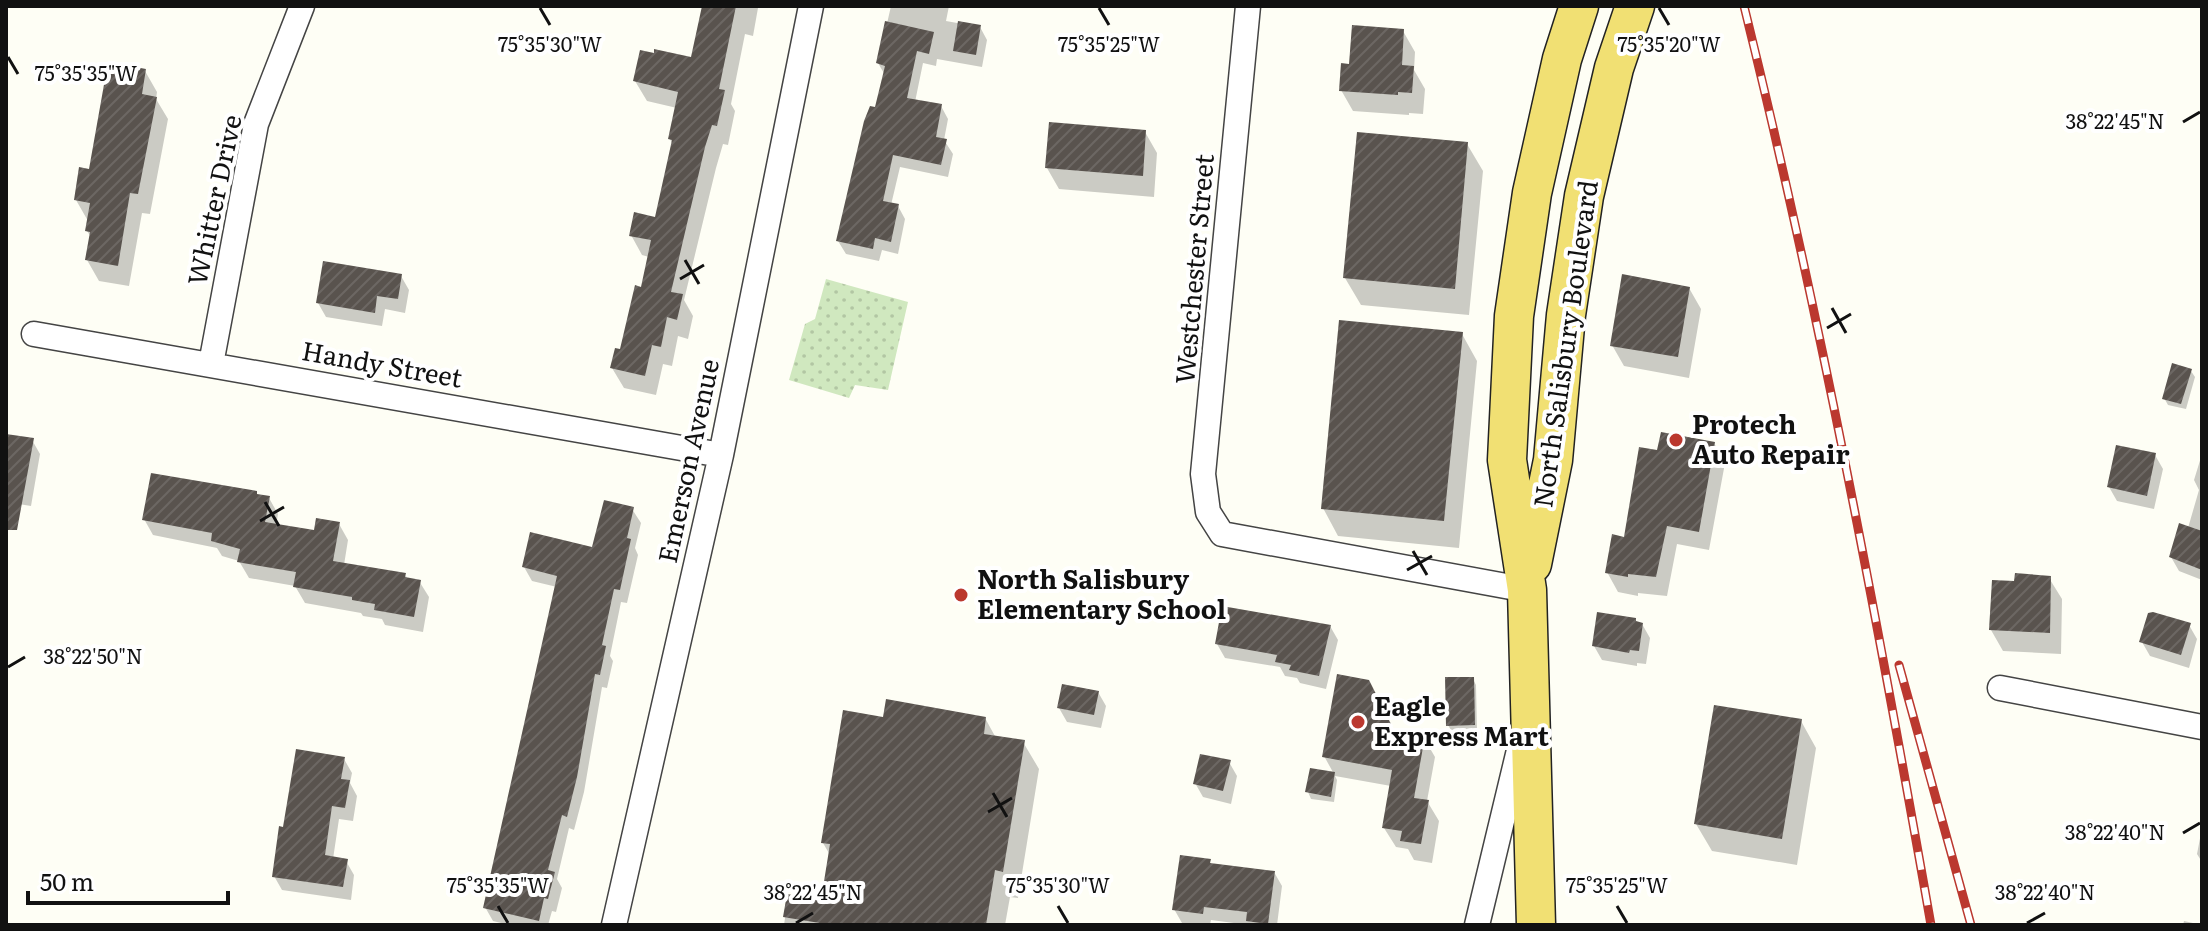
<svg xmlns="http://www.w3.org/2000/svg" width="2208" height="931" font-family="Literata,serif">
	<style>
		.grass { fill: url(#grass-dots) }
		.shadow { fill: #0003 }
		.building { fill: url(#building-hatch) }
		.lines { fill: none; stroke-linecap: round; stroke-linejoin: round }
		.minor-casing { stroke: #444; stroke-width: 27 }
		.primary-casing { stroke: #222; stroke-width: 41 }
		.minor { stroke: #fff; stroke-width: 24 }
		.primary { stroke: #f1e073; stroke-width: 38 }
		.rail-casing { stroke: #bb382f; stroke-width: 9 }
		.rail { stroke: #fff; stroke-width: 6; stroke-dasharray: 18; stroke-linecap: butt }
		.ticks { fill: none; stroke: #111; stroke-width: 3 }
		.poi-dot { fill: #bb382f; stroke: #fff; stroke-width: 3 }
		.labels { text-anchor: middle; stroke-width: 8; stroke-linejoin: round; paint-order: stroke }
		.street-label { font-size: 26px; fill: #111; stroke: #fff }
		.poi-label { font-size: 26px; font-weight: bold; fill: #111; stroke: #fff; text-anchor: start }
		.ticks-label { font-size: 20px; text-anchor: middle; fill: #111; stroke: #fff; stroke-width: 8; stroke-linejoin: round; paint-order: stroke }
	</style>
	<defs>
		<pattern id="grass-dots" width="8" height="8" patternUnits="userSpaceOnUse" patternTransform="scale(2)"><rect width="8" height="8" fill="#d0e8bf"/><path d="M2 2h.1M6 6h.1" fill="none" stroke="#b2c6a3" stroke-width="1.8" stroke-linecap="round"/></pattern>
		<pattern id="building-hatch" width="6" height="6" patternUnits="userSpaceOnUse" patternTransform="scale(2)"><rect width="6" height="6" fill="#59534e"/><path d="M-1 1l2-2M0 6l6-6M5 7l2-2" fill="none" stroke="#6c6763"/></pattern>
	</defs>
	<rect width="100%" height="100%" fill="#fefef5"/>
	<!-- grass -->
	<path class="grass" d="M826,279L908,302L888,390L855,385L849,398L789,380L805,324L815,319Z"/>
	<!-- shadow -->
	<path class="shadow" d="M704,6H757L758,8L753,36L745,34L731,104L735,111L728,145L723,144L716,168L684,300L693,316L688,339L678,336L672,366L663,364L656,395L624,388L612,368L622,351L643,289L649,257L642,255L631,235L657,219L673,145L670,139L677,108L647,101L635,81L692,60Z
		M891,6H949L946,21L980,27L987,40L982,67L937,59L936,66L923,63L915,102L941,106L948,119L944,140L953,154L948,177L900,167L891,205L898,206L905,219L898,254L882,250L879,261L846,254L838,241L885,75L878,63Z
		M1403,31L1415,52L1414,70L1425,89L1423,114L1409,113V115L1353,111L1341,90L1351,66Z
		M145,71L157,92L156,99L168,119L150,214L142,213L129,286L99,281L87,260L91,237L87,231L88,221L76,200Z
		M1145,132L1157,153L1154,197L1059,189L1047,168Z
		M1467,144L1483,171L1469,315L1361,305L1345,278Z
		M401,276L409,290L405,313L385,309L382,326L326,317L318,303Z
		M1689,288L1701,309L1689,378L1624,366L1612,345Z
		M1462,334L1477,361L1459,548L1338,536L1323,508Z
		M2173,366L2191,371L2195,377L2186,409L2168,405L2164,398Z
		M6,436L32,440L40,454L31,506L6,502Z
		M1714,443L1725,463L1709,550L1677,544L1667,596L1638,593V596L1618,592L1607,572L1626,539L1659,452Z
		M2202,454V580L2179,571L2171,557L2188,528L2199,490L2194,480Z
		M2155,455L2163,469L2154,509L2117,501L2109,487Z
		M258,496L269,498L278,514L276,526L316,532L339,524L348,540L344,565L405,575L408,579L419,581L429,597L423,632L385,625L382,619L363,616L361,613L305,603L295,586L249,578L239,561L222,556L217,548L153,535L144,519Z
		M632,509L641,523L635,548L638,555L627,603L621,602L610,656L613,661L607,688L602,687L584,792L574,830L569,828L557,879L562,888L556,912L552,911L548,925H509L493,921L485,907L557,587L532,581L524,567L593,550Z
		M2049,578L2062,599L2061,654L2003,651L1991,630Z
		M1637,623L1642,624L1650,638L1646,664L1637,663V666L1602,660L1594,646Z
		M2189,625L2197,639L2189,668L2150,656L2142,642Z
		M1330,626L1338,640L1326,689L1300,683L1297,678L1285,676L1280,667L1225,658L1217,644Z
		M1473,679L1476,685L1477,731L1452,732L1448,725Z
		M1098,692L1106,706L1101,728L1067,722L1059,708Z
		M985,718L996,738L1023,742L1039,769L1018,898L1010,897L1005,925H784L788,897L822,902L830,855L823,843L885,719Z
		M1801,721L1816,748L1797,865L1712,851L1696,824Z
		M1395,733L1424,738L1435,757L1427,801L1439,821L1432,863L1414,860L1408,849L1396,847L1384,828L1391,786L1335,776L1337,780L1334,802L1311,799L1308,792L1334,774L1324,756Z
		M344,759L352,773L350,783L357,796L353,821L339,819L333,859L346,861L354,875L351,900L282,890L274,876L284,829Z
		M1229,762L1237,776L1231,804L1203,797L1195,783Z
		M2202,828V862L2197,854Z
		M1209,861L1212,865L1274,872L1282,886L1277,925H1249L1211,920L1210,925L1182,923L1174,909Z
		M2184,921L2202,925H2183Z"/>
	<!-- building -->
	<path class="building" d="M702,6H736L719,89L725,90L717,126L712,125L705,147L671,292L683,294L677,320L667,317L661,347L652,345L645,376L610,368L615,348L620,349L635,285L641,287L651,240L629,236L634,212L655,217L672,140L668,139L678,92L633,81L640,50L654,53V49L691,57Z
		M885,21L934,32L929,54L917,51L907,98L942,104L936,137L947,139L941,165L893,155L883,201L899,204L891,242L875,238L873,249L836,241L864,121L870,106L875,107L885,66L876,63Z
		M958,21L981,25L976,55L953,51Z
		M1352,25L1404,29L1402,65L1414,66L1412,93L1398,92V95L1339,91L1341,63L1349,64Z
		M108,62L146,69L142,94L157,97L138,194L130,193L118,266L85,260L90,232L85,231L90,203L74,200L79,167L89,169Z
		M1049,122L1146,130L1143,176L1045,168Z
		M1357,132L1468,142L1455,289L1343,278Z
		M323,261L402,274L398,299L377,296L375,313L316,303Z
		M1622,274L1690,287L1678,357L1610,346Z
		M1339,320L1463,332L1444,521L1321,509Z
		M2172,363L2192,369L2181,404L2162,399Z
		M1661,432L1715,442L1699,532L1667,526L1656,577L1628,574V577L1605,573L1612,534L1624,537L1639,447L1657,450Z
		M6,434L34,438L17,530H6Z
		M2116,445L2156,453L2147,496L2107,487Z
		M151,473L257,491V494L270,496L265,522L314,530L316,518L340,522L333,561L406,573L405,577L421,580L414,617L374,610L375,604L352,600V597L293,587L296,572L237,562L240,549L211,541L212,533L142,520Z
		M604,500L634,507L627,538L631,539L620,590L614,589L602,645L606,646L600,675L595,674L577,777L567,817L562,815L548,870L555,872L548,899L544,898L539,921L483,908L557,576L522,567L530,532L592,547Z
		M2179,523L2202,531V570L2169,557Z
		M2015,573L2051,576L2050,633L1989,630L1992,580L2014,581Z
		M1222,606L1331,625L1319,676L1289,670L1291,665L1275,662L1277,655L1215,644Z
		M1597,612L1636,618V621L1643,623L1639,651L1630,650L1629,653L1592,646Z
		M2153,612L2191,623L2181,655L2139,642L2148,613Z
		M1337,674L1369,680L1394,730L1425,736L1414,798L1429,800L1421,844L1400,841L1402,831L1382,828L1392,770L1322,757Z
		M1445,677H1474L1475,725L1446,726Z
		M1062,684L1099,691L1094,715L1057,708Z
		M886,699L986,717L984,734L1025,740L1003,872L995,870L986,925H832L783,917L787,894L821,900L830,844L821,843L843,710L883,717Z
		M1714,705L1802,719L1782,839L1694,824Z
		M296,749L345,757L341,779L350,780L345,808L332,806L325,855L348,859L343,887L272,877L279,826L283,827Z
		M1200,754L1231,760L1223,791L1193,784Z
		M1310,768L1335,772L1331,797L1305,792Z
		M1180,855L1211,859L1210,863L1275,871L1268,924L1246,921L1247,912L1204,907L1203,914L1172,910Z"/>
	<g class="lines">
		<defs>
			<path id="minor" d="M1248,6L1203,474L1208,512L1222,534L1527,590
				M34,334L721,455
				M211,364L256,124L302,6
				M2000,688L2202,727
				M614,925L721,455L811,6
				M1477,925L1520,746"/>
			<path id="primary" d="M1532,564L1553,460L1566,315L1584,196L1614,68L1635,6
				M1536,925L1527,590L1507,460L1514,316L1532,193L1562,59L1579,6"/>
		</defs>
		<!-- minor casing -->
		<use href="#minor" class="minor-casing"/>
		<!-- primary casing -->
		<use href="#primary" class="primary-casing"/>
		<!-- minor -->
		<use href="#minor" class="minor"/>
		<!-- primary -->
		<use href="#primary" class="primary"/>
		<defs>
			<path id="rail" d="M1744,6C1819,310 1877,617 1931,925
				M1899,665L1971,925"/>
		</defs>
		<!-- rail casing -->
		<use href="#rail" class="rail-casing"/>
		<!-- rail -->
		<use href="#rail" class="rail"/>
	</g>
	<!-- ticks -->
	<path class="ticks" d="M540,8L550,25M1099,8L1109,25M1659,8L1669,25M8,57L18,74M2183,122L2200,112M685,260L699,284M680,279L704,265M1832,308L1846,333M1827,328L1851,314M265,502L279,526M260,521L284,507M1413,551L1427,575M1407,570L1432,556M8,667L25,657M993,793L1007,817M988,812L1012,798M2183,833L2200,823M498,906L508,923M1058,906L1068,923M1617,906L1627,923M796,923L813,913M2027,923L2045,913"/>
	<!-- markers -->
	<g class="poi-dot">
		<circle cx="1676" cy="440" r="8"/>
		<circle cx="961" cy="595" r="8"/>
		<circle cx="1358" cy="722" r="8"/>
	</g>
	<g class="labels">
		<!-- street labels -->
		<g class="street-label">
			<text transform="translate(215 200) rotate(-78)" y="9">Whitter Drive</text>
			<text transform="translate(1195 269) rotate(-85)" y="9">Westchester Street</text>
			<text transform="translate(1566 344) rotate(-82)" y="9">North Salisbury Boulevard</text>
			<text transform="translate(382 365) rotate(10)" y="9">Handy Street</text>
			<text transform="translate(689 461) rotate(-78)" y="9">Emerson Avenue</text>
		</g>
		<!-- poi labels -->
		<g class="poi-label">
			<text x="1692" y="434">Protech<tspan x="1692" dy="30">Auto Repair</tspan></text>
			<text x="977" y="589">North Salisbury<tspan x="977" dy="30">Elementary School</tspan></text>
			<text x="1374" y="716">Eagle<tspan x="1374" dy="30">Express Mart</tspan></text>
		</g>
	</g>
	<g class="ticks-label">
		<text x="550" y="52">75°35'30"W</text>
		<text x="1109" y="52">75°35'25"W</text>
		<text x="1669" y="52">75°35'20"W</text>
		<text x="86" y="81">75°35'35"W</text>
		<text x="2115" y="129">38°22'45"N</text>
		<text x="93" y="664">38°22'50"N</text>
		<text x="2115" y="840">38°22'40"N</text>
		<text x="498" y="893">75°35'35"W</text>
		<text x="1058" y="893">75°35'30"W</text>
		<text x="1617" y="893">75°35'25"W</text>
		<text x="813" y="900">38°22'45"N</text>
		<text x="2045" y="900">38°22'40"N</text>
	</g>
	<!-- border -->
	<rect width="2208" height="931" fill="none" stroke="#111111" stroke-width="16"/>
	<!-- scale -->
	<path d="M28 891v12h200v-12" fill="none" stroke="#111111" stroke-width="4"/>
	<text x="40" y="891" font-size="24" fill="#111111" stroke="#ffffff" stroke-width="6" paint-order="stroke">50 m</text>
</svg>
